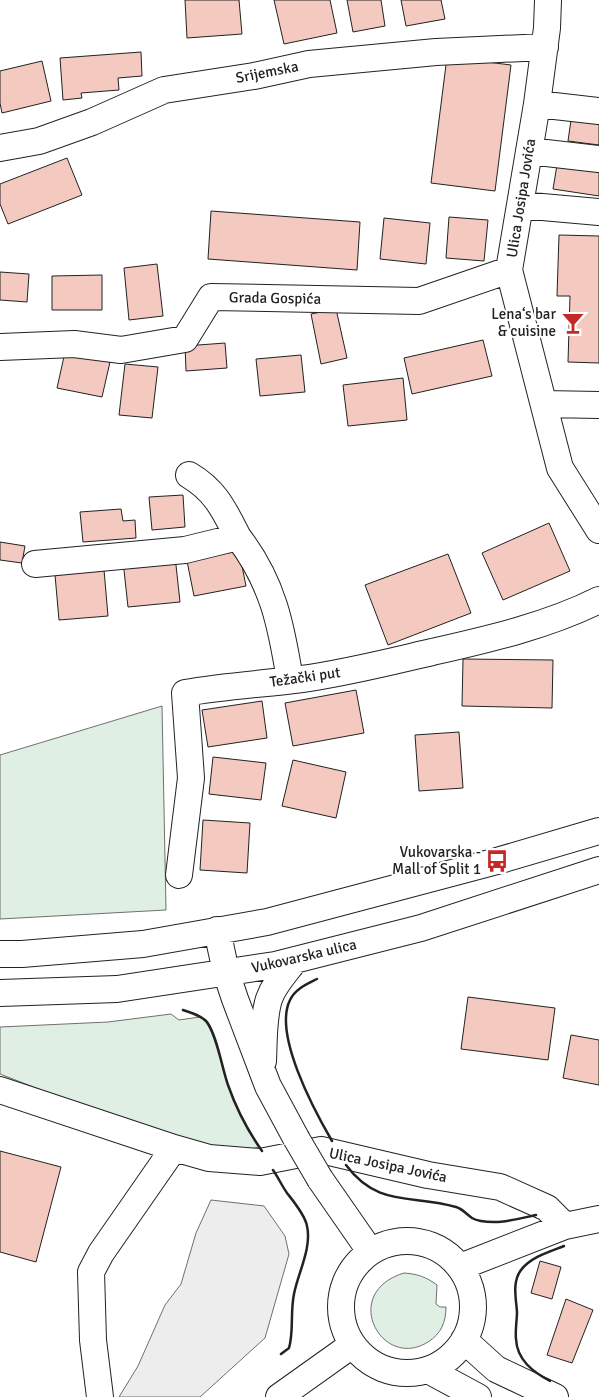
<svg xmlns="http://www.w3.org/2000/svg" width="599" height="1397" font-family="Signika,sans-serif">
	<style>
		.green { fill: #e0efe3; stroke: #6f6f6f }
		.parking { fill: #ededed; stroke: #6f6f6f }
		.building { fill: #f3c9c0; stroke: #222 }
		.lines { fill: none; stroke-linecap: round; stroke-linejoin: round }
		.minor-casing { stroke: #222; stroke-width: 28 }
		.minor { stroke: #fff; stroke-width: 26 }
		.minor-bridge-casing { stroke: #222; stroke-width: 28; stroke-linecap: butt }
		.minor-bridge { stroke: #fff; stroke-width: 26 }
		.wall { stroke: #222; stroke-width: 2.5 }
		.labels { text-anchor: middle; stroke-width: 4; stroke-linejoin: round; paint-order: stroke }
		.street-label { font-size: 15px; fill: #222; stroke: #fff }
		.poi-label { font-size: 15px; fill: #222; stroke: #fff; text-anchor: end }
	</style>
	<rect width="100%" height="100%" fill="#fff"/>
	<!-- green -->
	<path class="green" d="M162,706L166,910L0,919V755Z
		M171,1014L179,1020L200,1017C217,1029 220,1064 228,1084C234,1103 247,1132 259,1147L231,1154L95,1111L0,1074V1027L108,1022Z
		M404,1273C418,1274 426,1277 437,1285L436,1304L440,1307H446C446,1322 441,1334 428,1342C382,1371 339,1293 404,1273Z"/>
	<!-- parking -->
	<path class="parking" d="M211,1200L264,1206L285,1236L289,1254L265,1338L200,1397H119L138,1366L165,1305L181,1284L196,1233Z"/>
	<!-- building -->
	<path class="building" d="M185,0H239L242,34L187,38Z
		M274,0H330L337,33L284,44Z
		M347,0H381L385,26L353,32Z
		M401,0H441L445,19L406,26Z
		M141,52L142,76L118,78L119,90L81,93L82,98L63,100L60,58Z
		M447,57L511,65L495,191L431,183Z
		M42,61L51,101L2,113L0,103V71Z
		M572,113L599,123V145L568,141Z
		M67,158L82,195L8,224L0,204V184Z
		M557,165L599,170V196L553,189Z
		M211,211L360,222L357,270L208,259Z
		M449,217L488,220L484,261L446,258Z
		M384,218L430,223L426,264L380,259Z
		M559,235L599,236V363L568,362L570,296H557Z
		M157,264L163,316L129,320L124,268Z
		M0,272L29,274L27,302L0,300Z
		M102,275V310H52V276Z
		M336,309L347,358L321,364L311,314Z
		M483,340L492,376L412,394L404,358Z
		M225,343L227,368L186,371L185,346Z
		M65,352L110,362L102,397L57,388Z
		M301,355L305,392L260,396L256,359Z
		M125,364L158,367L152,418L119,415Z
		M403,378L407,420L348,426L343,385Z
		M183,495L185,527L152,530L149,497Z
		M121,509L123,521L135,520L136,538L83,542L80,512Z
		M549,523L570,571L503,600L482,553Z
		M0,542L25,546L22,563L0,560Z
		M239,551L246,586L194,596L187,561Z
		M448,554L471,613L388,645L365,585Z
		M175,556L180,602L128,607L123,561Z
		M104,570L108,616L59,620L55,575Z
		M463,659L553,660L552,708L462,706Z
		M356,690L364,733L293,746L285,703Z
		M262,701L267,738L208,747L202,710Z
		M459,732L463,788L419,791L415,735Z
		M213,757L266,763L261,800L209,794Z
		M293,760L346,772L336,818L282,806Z
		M203,820L250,823L247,873L200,870Z
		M468,997L555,1008L548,1060L461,1049Z
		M571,1035L599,1040V1085L563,1078Z
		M0,1151L61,1167L36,1262L0,1252Z
		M540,1261L561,1267L552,1299L531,1293Z
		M566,1299L593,1310L572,1363L547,1355Z"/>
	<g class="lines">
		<defs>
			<path id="minor" d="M548,0L547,28L537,104L509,270L560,468L599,530
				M537,104L599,111
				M0,148L39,141L92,122L164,90L254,76L309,64L436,52L545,47
				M529,151L599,159
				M520,205L599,212
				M0,347L74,344L121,350L185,339L211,297L419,301L509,270
				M544,404L599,405
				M189,475C216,491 224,510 238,537
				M35,564L185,550L238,537C273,583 281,624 290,680
				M179,875L191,778L185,693C224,686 263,684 302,679C346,673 389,662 432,652C489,639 547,626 599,600
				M217,930L226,972L235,999L268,1086L296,1138
				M0,954H22L143,944L267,922L497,861L599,831
				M0,993L117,989L275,965L421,928L599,870
				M263,1061C264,1041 263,1018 269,999C274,984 286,972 295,960
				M0,1090L174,1148L209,1158L260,1162L321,1150L428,1175L500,1187L547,1208L565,1226
				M320,1179L370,1251
				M341 1307a66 66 0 1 1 132 0a66 66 0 1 1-132 0Z
				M460,1267L565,1226L599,1219
				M464,1340L496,1369L555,1397
				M428,1370L478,1397
				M100,1397L93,1340L91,1272L101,1253L174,1148
				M279,1397L352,1345"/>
		</defs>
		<!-- minor casing -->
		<use href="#minor" class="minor-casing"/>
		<!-- minor -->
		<use href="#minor" class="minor"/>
		<defs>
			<path id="minor-bridge" d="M296,1138L320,1179"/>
		</defs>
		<!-- minor-bridge casing -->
		<use href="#minor-bridge" class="minor-bridge-casing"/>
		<!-- minor-bridge -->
		<use href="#minor-bridge" class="minor-bridge"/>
		<!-- wall -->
		<path class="wall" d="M317,979C307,984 295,989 290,1000C273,1034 314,1110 332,1141
			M183,1010C191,1013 201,1015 207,1022C217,1036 222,1068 228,1085C236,1108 248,1131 262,1151
			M346,1165C378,1208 412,1194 456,1207C463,1209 466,1214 472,1218C477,1221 488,1222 494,1222C508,1222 522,1218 536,1215
			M273,1170C278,1177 282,1186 287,1193C294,1202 305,1215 307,1226C312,1248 298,1273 294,1294C290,1313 294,1331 289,1348L281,1354
			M550,1381C533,1372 517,1360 516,1339C515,1330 517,1320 517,1312C516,1298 512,1282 521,1270C531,1257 549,1252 564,1246"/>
	</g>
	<!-- icons -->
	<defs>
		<symbol id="bar-bare" viewBox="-9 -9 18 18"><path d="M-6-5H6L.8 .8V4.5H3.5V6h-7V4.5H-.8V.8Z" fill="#c62828" stroke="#fff" stroke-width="2.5" paint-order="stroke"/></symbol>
		<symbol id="bus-bare" viewBox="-9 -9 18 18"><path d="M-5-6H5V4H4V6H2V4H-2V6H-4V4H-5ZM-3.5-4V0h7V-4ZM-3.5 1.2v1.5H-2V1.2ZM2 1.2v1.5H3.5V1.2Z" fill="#c62828" stroke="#fff" stroke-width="2.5" paint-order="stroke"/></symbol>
	</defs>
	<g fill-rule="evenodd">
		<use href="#bar-bare" x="557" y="307" width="32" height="32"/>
		<use href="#bus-bare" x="481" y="845" width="32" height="32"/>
	</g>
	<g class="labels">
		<!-- street labels -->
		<g class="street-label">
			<text transform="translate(267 72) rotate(-11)" y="5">Srijemska</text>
			<text transform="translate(521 198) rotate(-81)" y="5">Ulica Josipa Jovića</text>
			<text transform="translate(275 298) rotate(1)" y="5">Grada Gospića</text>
			<text transform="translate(305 677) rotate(-8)" y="5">Težački put</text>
			<text transform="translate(304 956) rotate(-13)" y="5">Vukovarska ulica</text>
			<text transform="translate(388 1165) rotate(12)" y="5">Ulica Josipa Jovića</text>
		</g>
		<!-- poi labels -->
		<g class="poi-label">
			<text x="556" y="319">Lena‘s bar<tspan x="556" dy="17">&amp; cuisine</tspan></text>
			<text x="481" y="857">Vukovarska -<tspan x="481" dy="17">Mall of Split 1</tspan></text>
		</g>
	</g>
</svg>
